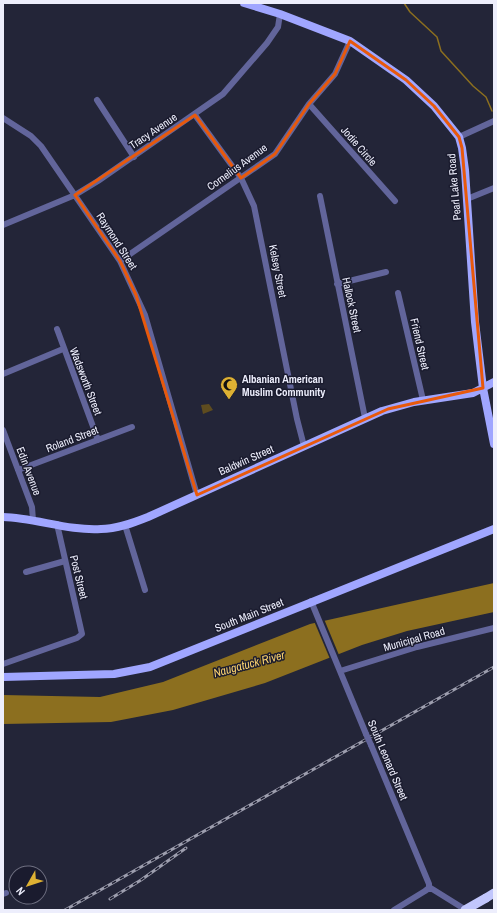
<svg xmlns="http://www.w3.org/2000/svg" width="497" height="913" font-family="'Archivo Narrow',sans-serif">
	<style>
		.green { fill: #5e4c1f }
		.water { fill: #8c6f1f }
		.pier { fill: #232538 }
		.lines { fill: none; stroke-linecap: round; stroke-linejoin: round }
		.stream { stroke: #8c6f1f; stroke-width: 1.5 }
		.minor { stroke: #62659b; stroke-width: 6 }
		.major { stroke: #a0a6ff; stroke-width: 8 }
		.highway { stroke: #c1c6fc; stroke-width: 9 }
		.rail-casing { stroke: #9d9eae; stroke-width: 3 }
		.rail { stroke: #1a1b2e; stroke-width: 1.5; stroke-dasharray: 4.5; stroke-linecap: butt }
		.minor-bridge { stroke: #62659b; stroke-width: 6 }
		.highway-bridge { stroke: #c1c6fc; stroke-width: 9 }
		.marked { fill: none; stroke: #e8590c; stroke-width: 3; stroke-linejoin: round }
		.labels { text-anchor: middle; stroke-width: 3; stroke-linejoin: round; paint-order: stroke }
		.street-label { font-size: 11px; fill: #edeefc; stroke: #1a1b2e }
		.poi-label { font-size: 11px; font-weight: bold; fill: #edeefc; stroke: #1a1b2e; text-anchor: start }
		.water-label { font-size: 12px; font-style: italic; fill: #fad270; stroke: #1a1b2e }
	</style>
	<rect width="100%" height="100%" fill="#232538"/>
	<!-- green -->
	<path class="green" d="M209,404L213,410L203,414L201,405Z"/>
	<!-- water -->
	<path class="water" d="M494,583V612L407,631L362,645L265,683L173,710L111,722L3,724V695L100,697L163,682L310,624Z"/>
	<!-- pier -->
	<path class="pier" d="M324,619L339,655L330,659L314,621Z"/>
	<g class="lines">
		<!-- stream -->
		<path class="stream" d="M404,3L410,12L437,37L441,51L473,86L486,97L492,111"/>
		<!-- minor -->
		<path class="minor" d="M97,100L134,157
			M309,104L395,201
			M195,115L241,178L254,206L297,419L304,446
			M3,118L31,136L41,146L120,261L145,315L197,495
			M459,137L494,121
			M320,196L365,418
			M467,199L494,188
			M3,225L75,195L98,181L223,94L267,43L278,27L280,14
			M120,261L275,154L309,104L335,74L350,41
			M337,284L386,272
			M398,293L423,400
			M57,329L98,440
			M3,374L63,349
			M3,430L32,507L33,520
			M18,470L132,427
			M125,525L145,590
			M26,572L65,561
			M311,601L366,734
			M3,664L77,638L82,634L57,524
			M340,671L417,647L494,628
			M371,745L429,884V888L425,891L394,910
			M429,887L466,910
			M3,894L6,893"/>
		<!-- major -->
		<path class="major" d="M244,3L280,14L350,41L406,80L434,106L459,137L462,148L465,170L475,322L483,388L494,444
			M3,517C36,518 68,531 101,529C117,529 133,523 148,517L382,411L414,402L473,393L494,382
			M3,677L114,674L150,667L494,529"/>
		<!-- highway -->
		<path class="highway" d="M486,898L494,893"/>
		<defs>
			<path id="rail" d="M110,899L141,880L186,848
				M65,910L494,667"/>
		</defs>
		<!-- rail casing -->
		<use href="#rail" class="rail-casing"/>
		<!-- rail -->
		<use href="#rail" class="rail"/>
		<!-- minor-bridge -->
		<path class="minor-bridge" d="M366,734L371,745"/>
		<!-- highway-bridge -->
		<path class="highway-bridge" d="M465,910L486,898"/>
	</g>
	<!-- marked area -->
	<path class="marked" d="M350,41L406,80L434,106L459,137L462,148L483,388L388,409L197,495L136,295L120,261L75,195L195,115L241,178L275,154L309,104L335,74Z"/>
	<!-- icons -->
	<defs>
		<symbol id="mosque-pin" viewBox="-11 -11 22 30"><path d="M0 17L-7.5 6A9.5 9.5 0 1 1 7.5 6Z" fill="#deb133" stroke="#1a1b2e"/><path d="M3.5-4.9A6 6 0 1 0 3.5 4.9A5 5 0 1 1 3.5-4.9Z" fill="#111"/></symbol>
	</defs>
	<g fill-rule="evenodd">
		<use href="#mosque-pin" x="219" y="375" width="20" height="27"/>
	</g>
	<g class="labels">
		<!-- street labels -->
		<g class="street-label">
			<text transform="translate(153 131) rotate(-34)" y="4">Tracy Avenue</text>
			<text transform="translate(359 146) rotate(49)" y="4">Jodie Circle</text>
			<text transform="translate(237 167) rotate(-36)" y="4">Cornelius Avenue</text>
			<text transform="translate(454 187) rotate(-95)" y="4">Pearl Lake Road</text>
			<text transform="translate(117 241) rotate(57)" y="4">Raymond Street</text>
			<text transform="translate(278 271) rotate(79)" y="4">Kelsey Street</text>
			<text transform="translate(352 305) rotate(78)" y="4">Hallock Street</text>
			<text transform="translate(420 344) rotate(77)" y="4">Friend Street</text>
			<text transform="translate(86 381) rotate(69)" y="4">Wadsworth Street</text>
			<text transform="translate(72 439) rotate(-21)" y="4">Roland Street</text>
			<text transform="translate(246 460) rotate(-24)" y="4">Baldwin Street</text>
			<text transform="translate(29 471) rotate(69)" y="4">Edin Avenue</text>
			<text transform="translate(79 577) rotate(76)" y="4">Post Street</text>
			<text transform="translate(249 615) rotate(-22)" y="4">South Main Street</text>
			<text transform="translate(414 639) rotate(-16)" y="4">Municipal Road</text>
			<text transform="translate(388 760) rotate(67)" y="4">South Leonard Street</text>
		</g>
		<!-- poi labels -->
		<g class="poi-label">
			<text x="242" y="383">Albanian American<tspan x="242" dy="13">Muslim Community</tspan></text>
		</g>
		<!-- water labels -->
		<g class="water-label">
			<text transform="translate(249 664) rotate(-15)" y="4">Naugatuck River</text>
		</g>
	</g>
	<!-- border -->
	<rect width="497" height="913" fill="none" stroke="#edeefc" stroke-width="8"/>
	<!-- north arrow -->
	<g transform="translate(28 885) rotate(231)"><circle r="19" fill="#1a1b2e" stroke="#6e6f80"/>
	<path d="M0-3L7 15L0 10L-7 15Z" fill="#deb133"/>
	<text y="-6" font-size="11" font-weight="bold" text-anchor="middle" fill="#edeefc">N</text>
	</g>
</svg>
